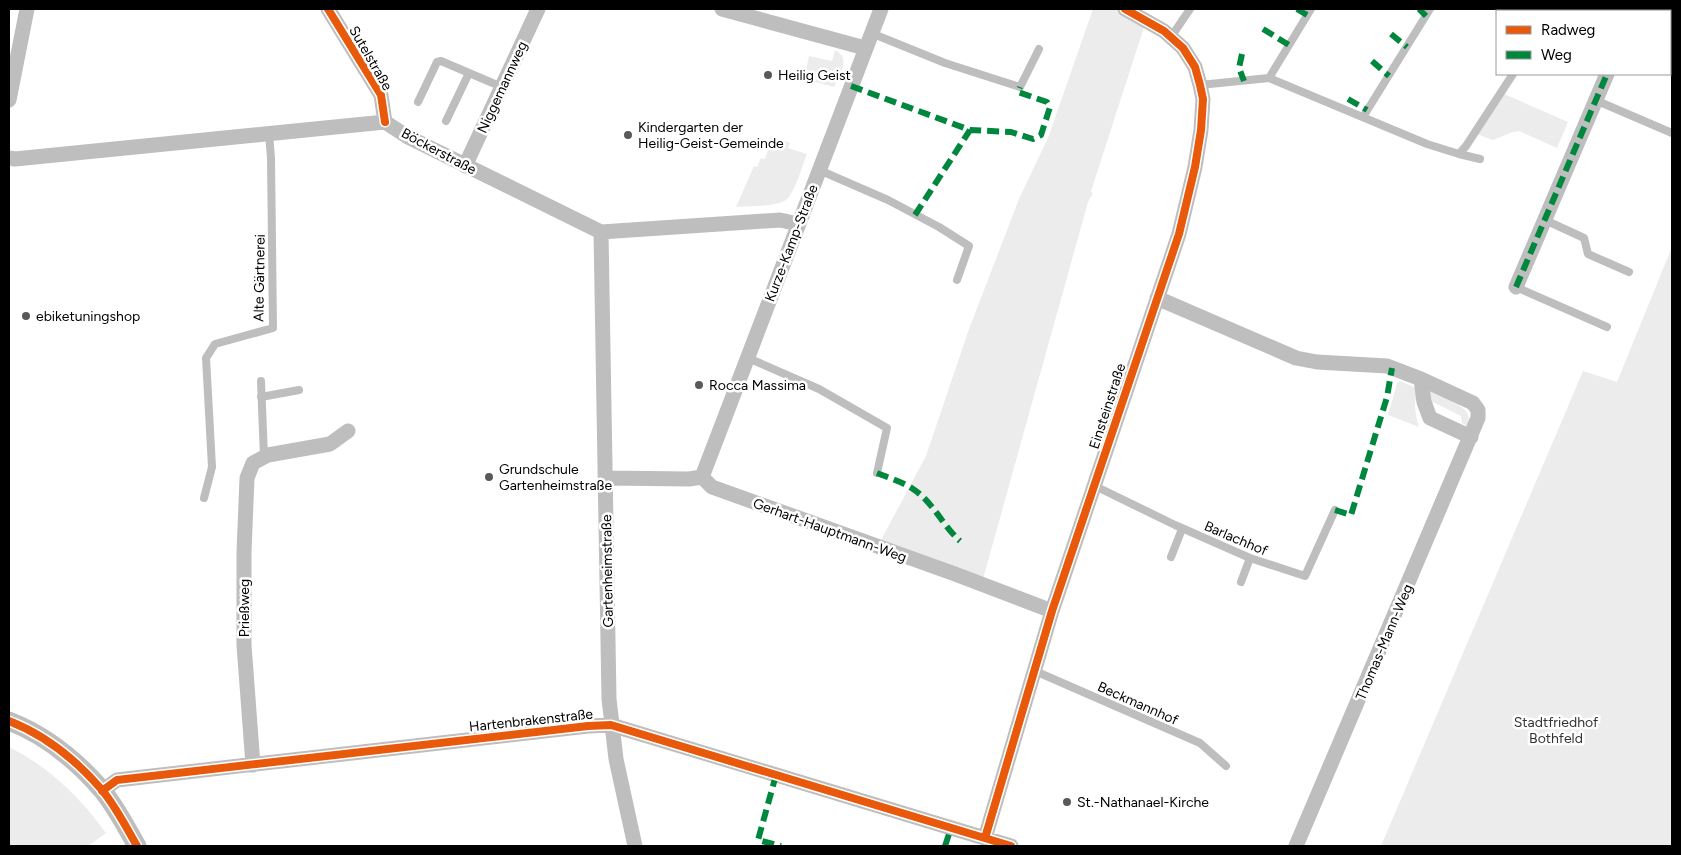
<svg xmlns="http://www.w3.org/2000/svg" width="1681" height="855" font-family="Figtree,sans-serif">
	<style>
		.green { fill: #ececec }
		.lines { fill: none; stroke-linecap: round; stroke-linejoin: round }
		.service { stroke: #bebebe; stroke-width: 8 }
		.minor { stroke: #bebebe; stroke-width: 15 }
		.tertiary { stroke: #bebebe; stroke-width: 19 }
		.quiet { stroke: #00873e; stroke-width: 6; stroke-dasharray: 12 6; stroke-linecap: butt }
		.cycleway-casing { stroke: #fff; stroke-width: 11 }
		.cycleway { stroke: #e8590c; stroke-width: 8 }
		.poi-dot { fill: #595959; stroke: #fff; stroke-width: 2 }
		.labels { text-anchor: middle; stroke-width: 5; stroke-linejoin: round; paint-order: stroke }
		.street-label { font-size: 14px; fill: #000; stroke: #fff }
		.poi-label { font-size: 14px; fill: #000; stroke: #fff; text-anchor: start }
		.park-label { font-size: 14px; fill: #333; stroke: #fff }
	</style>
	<rect width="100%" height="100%" fill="#fff"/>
	<!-- green -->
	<path class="green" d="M1093,9H1125L1146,21L1094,182L1091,192L1093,193L1088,202L983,579L880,542L926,456L969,329L1019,199L1048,138Z
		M835,50C852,58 839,74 834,87L804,79L809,56L832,61Z
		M1502,93L1568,122L1557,148L1519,131L1513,132L1493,140L1477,134Z
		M772,136L790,143L788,148L807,154C802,166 796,190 787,199C779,207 749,206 736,207L754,166L757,167L761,158L765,159L771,142L767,141Z
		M1672,247V846H1381L1583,371L1617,382Z
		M1400,381L1416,388C1418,395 1415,399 1415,405C1415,413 1417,420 1419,427L1388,415L1397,383Z
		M1429,392H1432C1444,398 1479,409 1466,426L1462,423L1461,416L1433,402V409Z
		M9,747C49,767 80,797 106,833L88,846H9Z"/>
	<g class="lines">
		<!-- service -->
		<path class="service" d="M871,33L945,63L1020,87L1039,49
			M1171,37L1190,9
			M1269,78L1311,9
			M1200,85L1269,78L1427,144L1459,154L1466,146L1513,74
			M1595,100L1672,133
			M418,102L437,62L441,61L502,87
			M1363,117L1430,9
			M446,121L469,73
			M1459,154L1480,159
			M819,170L888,200L939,227L969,246L957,280
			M1545,220L1584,238L1588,254L1629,272
			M1516,287L1607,327
			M748,358L819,389L887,428L877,473
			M261,381L264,457
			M261,397L299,390
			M1095,486L1175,525L1250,558L1305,576L1335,510
			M204,498L212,467L206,358L215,344L273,328L271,158L269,133
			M1171,557L1182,529
			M1241,582L1250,558
			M1035,671L1200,743L1226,766"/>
		<!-- minor -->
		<path class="minor" d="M328,9L381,95L385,122
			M722,9L865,48
			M1633,11L1634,9
			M9,100L27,9
			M9,158L15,159L385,122L408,137L601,232L780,220L798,224
			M465,166L538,9
			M601,232L609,699L616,759L635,846
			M1516,287L1607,74
			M1157,298L1296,358L1317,362L1387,366L1421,379L1424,402L1430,418L1471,437
			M702,477L881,9
			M702,477L712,487L955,574L1052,611
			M606,478L689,479L702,477
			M253,765L244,645V552L247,478L253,463L268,455L330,444L348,431
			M102,791L117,780L588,726L611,725L1011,846
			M985,838L1052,611L1179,234L1195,167L1201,130L1203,99L1200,85L1195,67L1183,48L1164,31L1125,9
			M1296,846L1478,418V410L1473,403L1421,379"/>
		<!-- tertiary -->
		<path class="tertiary" d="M9,721C45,735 77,761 102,790C116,807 126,827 137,846"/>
		<!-- quiet -->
		<path class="quiet" d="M1297,9L1307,15
			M1419,9L1426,16
			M1633,11L1634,9
			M1263,29L1289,45
			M1391,34L1407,47
			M1242,54L1239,68L1244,81
			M1372,61L1389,76
			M851,86L970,130L1011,132L1033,139L1041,135L1050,107L1047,102L1018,92L1020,87
			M1348,99L1367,110
			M915,215L970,130
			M1516,287L1607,74
			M877,473C889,478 903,482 913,489C933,502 943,526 960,541
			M1335,510L1351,515L1387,397L1392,368
			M776,775L758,840L781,846
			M945,846L951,828"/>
		<defs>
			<path id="cycleway" d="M328,9L381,95L385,122
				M9,721C45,735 77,761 102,790C116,807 126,827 137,846
				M102,791L117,780L588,726L611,725L1011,846
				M985,838L1052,611L1179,234L1195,167L1201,130L1203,99L1200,85L1195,67L1183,48L1164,31L1125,9"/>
		</defs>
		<!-- cycleway casing -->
		<use href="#cycleway" class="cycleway-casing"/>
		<!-- cycleway -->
		<use href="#cycleway" class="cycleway"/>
	</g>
	<!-- markers -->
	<g class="poi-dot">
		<circle cx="768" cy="75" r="5"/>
		<circle cx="628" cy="135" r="5"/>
		<circle cx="26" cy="316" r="5"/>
		<circle cx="699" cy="385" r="5"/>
		<circle cx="489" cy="477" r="5"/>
		<circle cx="1067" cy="802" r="5"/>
	</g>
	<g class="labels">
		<!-- street labels -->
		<g class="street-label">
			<text transform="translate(371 58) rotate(60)" y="5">Sutelstraße</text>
			<text transform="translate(502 87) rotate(-65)" y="5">Niggemannweg</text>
			<text transform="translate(439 151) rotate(28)" y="5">Böckerstraße</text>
			<text transform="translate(791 243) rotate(-69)" y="5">Kurze-Kamp-Straße</text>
			<text transform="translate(259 278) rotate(-89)" y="5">Alte Gärtnerei</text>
			<text transform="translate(1107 406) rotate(-72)" y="5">Einsteinstraße</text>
			<text transform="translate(830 530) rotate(20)" y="5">Gerhart-Hauptmann-Weg</text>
			<text transform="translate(1236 538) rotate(23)" y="5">Barlachhof</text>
			<text transform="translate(607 571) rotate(-91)" y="5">Gartenheimstraße</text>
			<text transform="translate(244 608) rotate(-90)" y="5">Prießweg</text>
			<text transform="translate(1384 642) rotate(-67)" y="5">Thomas-Mann-Weg</text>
			<text transform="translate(1138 703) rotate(24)" y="5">Beckmannhof</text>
			<text transform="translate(531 720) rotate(-6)" y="5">Hartenbrakenstraße</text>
		</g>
		<!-- poi labels -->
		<g class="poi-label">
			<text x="778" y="80">Heilig Geist</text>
			<text x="638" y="132">Kindergarten der<tspan x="638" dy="16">Heilig-Geist-Gemeinde</tspan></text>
			<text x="36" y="321">ebiketuningshop</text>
			<text x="709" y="390">Rocca Massima</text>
			<text x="499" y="474">Grundschule<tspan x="499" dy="16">Gartenheimstraße</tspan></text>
			<text x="1077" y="807">St.-Nathanael-Kirche</text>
		</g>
		<!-- park labels -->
		<g class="park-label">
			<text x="1556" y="727">Stadtfriedhof<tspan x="1556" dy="16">Bothfeld</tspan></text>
		</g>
	</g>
	<!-- border -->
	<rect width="1681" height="855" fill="none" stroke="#000000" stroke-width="20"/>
	<!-- legend -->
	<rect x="1496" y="10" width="175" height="65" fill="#ffffff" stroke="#999999"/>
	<rect x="1506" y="26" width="25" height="8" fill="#e8590c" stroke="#999999"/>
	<text x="1541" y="35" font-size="15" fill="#000000">Radweg</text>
	<rect x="1506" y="51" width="25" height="8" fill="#00873e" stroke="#999999"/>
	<text x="1541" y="60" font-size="15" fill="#000000">Weg</text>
</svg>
